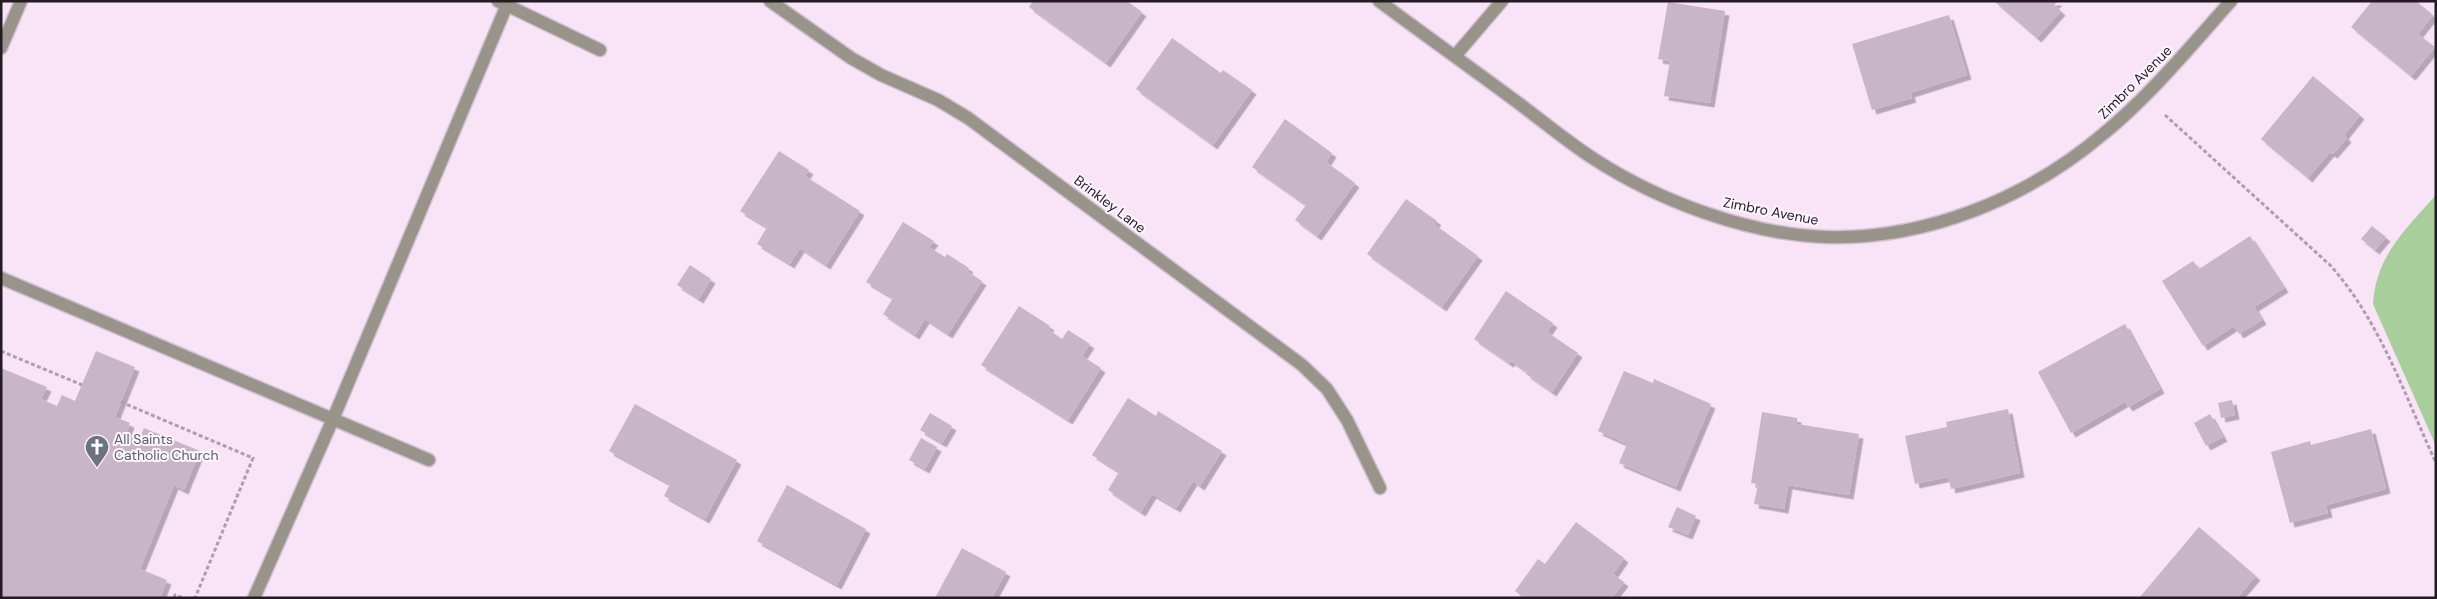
<svg xmlns="http://www.w3.org/2000/svg" width="2437" height="599" font-family="'DM Sans',sans-serif">
	<style>
		.green { fill: #a7ce9b }
		.building { fill: #c9b5c8; filter: url(#shadow) }
		.lines { fill: none; stroke-linecap: round; stroke-linejoin: round }
		.service-casing { stroke: #d2bfd1; stroke-width: 15 }
		.minor-casing { stroke: #d2bfd1; stroke-width: 15 }
		.path { stroke: #ae9ead; stroke-width: 3; stroke-dasharray: 4 2.5; stroke-linecap: butt }
		.service { stroke: #98948a; stroke-width: 12 }
		.minor { stroke: #98948a; stroke-width: 12 }
		.labels { text-anchor: middle; stroke-width: 4; stroke-linejoin: round; paint-order: stroke }
		.street-label { font-size: 14px; fill: #231c23; stroke: #fdf5fd }
		.worship-label { font-size: 14px; fill: #5b616d; stroke: #fdf5fd; text-anchor: start }
	</style>
	<defs>
		<filter id="shadow"><feDropShadow dx="4.5" dy="4.5" stdDeviation="0" flood-color="#0004"/></filter>
	</defs>
	<rect width="100%" height="100%" fill="#f8e3f7"/>
	<!-- green -->
	<path class="green" d="M2436,195V446L2373,304C2376,256 2405,230 2436,195Z"/>
	<!-- building -->
	<path class="building" d="M1033,1H1127L1142,12L1106,63L1029,7Z
		M1994,1H2058L2054,5L2061,11L2037,38Z
		M2372,1H2416L2433,15L2418,34L2435,47L2411,76L2351,27Z
		M1668,2L1725,11L1710,103L1664,96L1670,61L1658,59Z
		M1949,15L1967,75L1910,93L1912,98L1872,110L1852,44Z
		M1172,38L1221,73L1223,70L1252,90L1213,145L1136,89Z
		M2313,76L2360,115L2344,135L2347,138L2333,154L2330,152L2308,178L2261,139Z
		M1285,119L1332,153L1326,162L1355,183L1317,236L1295,220L1306,205L1252,167Z
		M779,151L809,170L805,176L860,211L826,265L800,248L790,264L757,244L767,227L740,211Z
		M1406,199L1437,221L1434,224L1478,256L1442,307L1367,254Z
		M903,222L934,241L929,247L945,257L947,254L969,268L967,271L982,281L948,334L925,319L915,335L883,314L893,298L866,282Z
		M2372,226L2386,237L2375,250L2361,239Z
		M2250,236L2284,288L2254,307L2262,320L2239,334L2234,326L2203,346L2162,281L2193,261L2199,269Z
		M690,265L711,279L699,299L677,285Z
		M1506,291L1553,323L1547,332L1578,353L1552,392L1526,374L1527,372L1511,361L1509,363L1474,339Z
		M1019,306L1050,326L1048,329L1062,339L1068,330L1090,344L1082,356L1101,368L1068,420L981,365Z
		M2125,324L2160,389L2128,407L2125,402L2071,433L2038,372Z
		M96,351L135,367L115,417L130,423L126,434L139,440L144,428L200,451L184,490L174,485L140,569L167,580L160,598H1V368L47,387L41,399L57,406L62,395L75,401Z
		M1624,371L1653,383L1654,379L1711,404L1676,487L1619,463L1627,444L1598,431Z
		M1128,398L1156,416L1158,411L1222,451L1200,486L1193,481L1176,508L1152,494L1141,512L1108,490L1119,472L1092,455Z
		M2232,400L2235,415L2221,418L2218,403Z
		M635,404L737,460L705,519L664,496L670,484L609,451Z
		M2008,409L2020,473L1951,489L1948,477L1915,484L1905,436L1947,427L1946,422Z
		M1762,412L1797,418V424L1859,434L1849,495L1788,485L1784,509L1754,504L1758,484L1751,483Z
		M930,413L952,426L942,443L920,430Z
		M2210,414L2223,437L2206,446L2194,423Z
		M2371,429L2386,489L2326,505L2328,513L2290,523L2271,452L2310,441L2311,445Z
		M921,438L937,447L925,469L909,460Z
		M787,485L866,529L837,585L757,541Z
		M1677,507L1696,516L1688,535L1668,527Z
		M1576,522L1624,558L1613,574L1624,582L1612,598H1524L1515,591L1538,559L1545,564Z
		M2199,527L2256,576L2237,598H2139Z
		M962,548L1006,572L992,598H935Z"/>
	<g class="lines">
		<defs>
			<path id="service" d="M498,1L600,50
				M1,48L21,1
				M1,278L429,460
				M254,598L333,419L506,7"/>
			<path id="minor" d="M770,1L851,58L881,75L938,100L968,118L1302,365L1327,389L1347,420L1380,488
				M1379,1C1426,36 1474,70 1521,105C1545,123 1569,143 1594,159C1659,201 1747,234 1825,237C1925,240 2026,199 2102,135C2150,96 2190,47 2231,1
				M1455,56L1502,1"/>
		</defs>
		<!-- service casing -->
		<use href="#service" class="service-casing"/>
		<!-- minor casing -->
		<use href="#minor" class="minor-casing"/>
		<!-- path -->
		<path class="path" d="M2165,115L2331,266C2381,323 2405,396 2436,463
			M1,351L82,385
			M121,402L253,458L195,598
			M174,598L175,595L183,598"/>
		<!-- service -->
		<use href="#service" class="service"/>
		<!-- minor -->
		<use href="#minor" class="minor"/>
	</g>
	<!-- icons -->
	<defs>
		<symbol id="church-pin" viewBox="-11 -11 22 30"><path d="M0 17L-7.5 6A9.5 9.5 0 1 1 7.5 6Z" fill="#6b7280" stroke="#fdf5fd"/><path d="M-1.2-6h2.4v3.5h3.3v2.4h-3.3V6h-2.4V-.1h-3.3v-2.4h3.3Z" fill="#fff"/></symbol>
	</defs>
	<g fill-rule="evenodd">
		<use href="#church-pin" x="83" y="433" width="28" height="38"/>
	</g>
	<g class="labels">
		<!-- street labels -->
		<g class="street-label">
			<text transform="translate(2135 82) rotate(-45)" y="5">Zimbro Avenue</text>
			<text transform="translate(1110 204) rotate(37)" y="5">Brinkley Lane</text>
			<text transform="translate(1771 211) rotate(11)" y="5">Zimbro Avenue</text>
		</g>
		<!-- worship labels -->
		<g class="worship-label">
			<text x="114" y="444">All Saints<tspan x="114" dy="16">Catholic Church</tspan></text>
		</g>
	</g>
	<!-- border -->
	<rect width="2437" height="599" fill="none" stroke="#231c23" stroke-width="5"/>
</svg>
